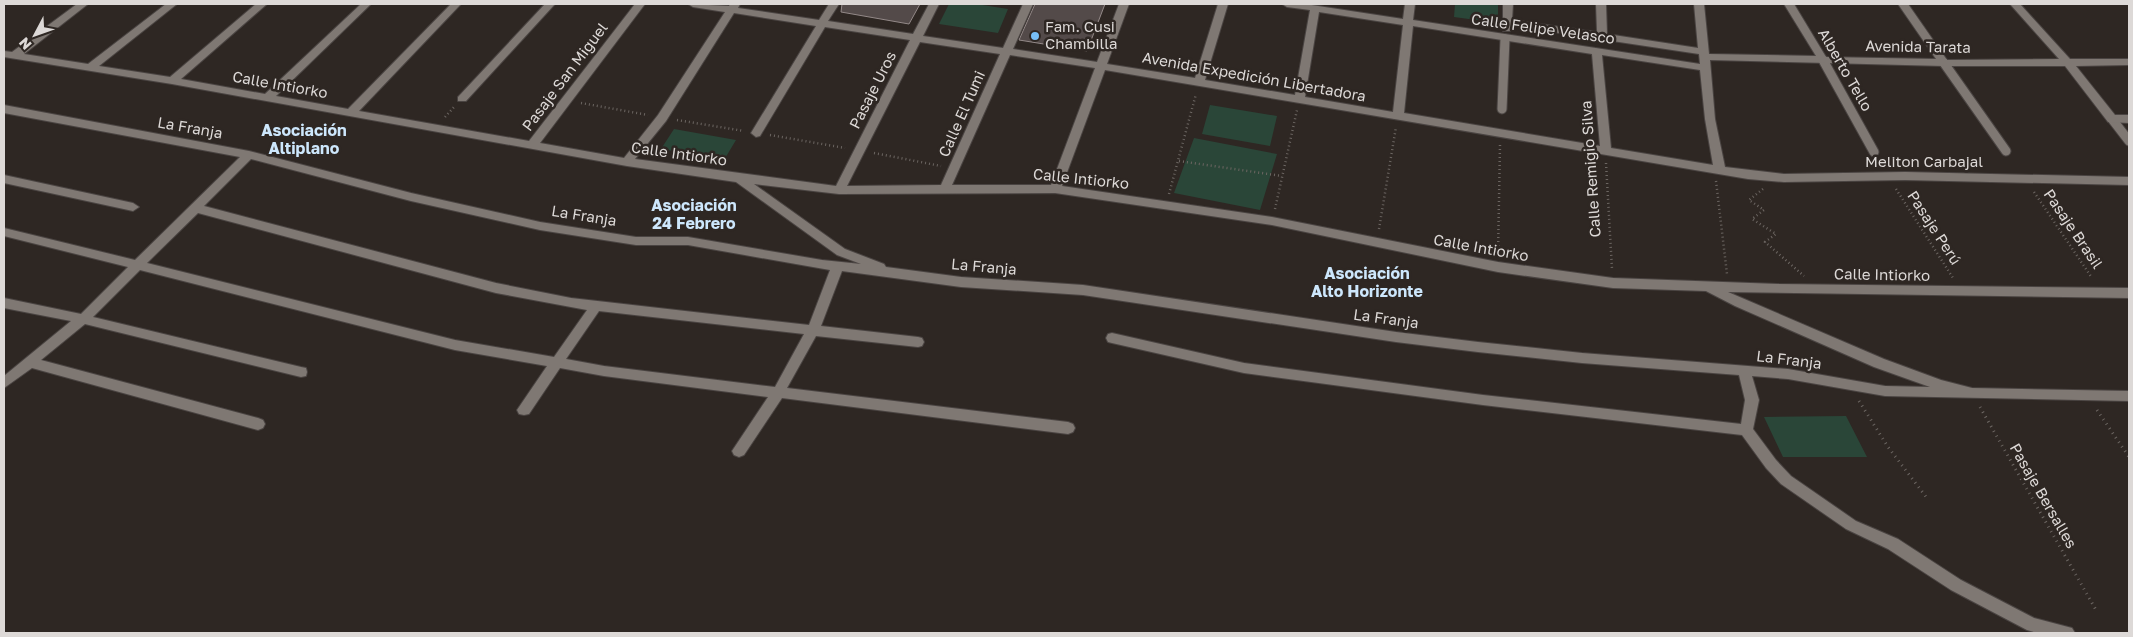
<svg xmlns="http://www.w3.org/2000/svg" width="2133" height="637" font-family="'Golos Text',sans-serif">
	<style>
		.green { fill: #2a4638 }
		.building { fill: #534a49; stroke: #938988 }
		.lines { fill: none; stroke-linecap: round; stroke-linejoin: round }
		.lane-casing { stroke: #4a4442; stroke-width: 11 }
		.street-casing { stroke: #4a4442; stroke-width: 2 }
		.path-far1 { stroke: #6c6662; stroke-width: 2.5; stroke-dasharray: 1 3; stroke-linecap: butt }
		.path { stroke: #6c6662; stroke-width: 3; stroke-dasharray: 1 4.5; stroke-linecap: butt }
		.lane { stroke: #7f7873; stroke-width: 9 }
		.street { fill: #7f7873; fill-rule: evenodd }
		.poi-dot { fill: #77bff7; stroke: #2e2723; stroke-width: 2 }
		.labels { text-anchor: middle; stroke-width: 5; stroke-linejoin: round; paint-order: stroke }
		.poi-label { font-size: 15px; fill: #ddd9d7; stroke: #2e2723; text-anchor: start }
		.street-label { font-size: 15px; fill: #ddd9d7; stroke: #2e2723 }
		.neighbourhood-label { font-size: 16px; font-weight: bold; fill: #cde7fc; stroke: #2e2723 }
	</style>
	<rect width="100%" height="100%" fill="#2e2723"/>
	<!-- green -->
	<path class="green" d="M949,4H976L1008,9L998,33L939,24Z
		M1455,4H1498V23L1454,17Z
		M1210,105L1277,116L1270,146L1202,134Z
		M674,129L736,140L724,160L661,149Z
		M1194,138L1277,154L1260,210L1174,193Z
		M1846,416L1867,457H1783L1764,417Z"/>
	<!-- building -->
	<path class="building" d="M842,4H920L909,24L841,12Z
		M1035,4H1105L1087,51L1019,40Z"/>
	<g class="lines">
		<defs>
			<path id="lane" d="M1823,60L1874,152
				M1944,63L2006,151
				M1502,109L1505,39
				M2112,119L2129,141"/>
			<path id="street" d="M77,4H88L24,54L88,64L166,4H177L99,66L170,77L256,4H267L181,79L265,94L361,4H371L276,96L348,109L451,4H461L359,111L529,141L635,4H645L540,143L624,158L658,115L725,12L693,7L688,4L729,6L730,4H740L738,8L819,20L829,4H839L828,21L913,34L929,4H939L923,36L1003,48L1023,4H1033L1013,49L1097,62L1119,4H1129L1107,64L1195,78L1218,4H1228L1205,80L1295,95L1310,10L1287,7L1282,4H1305L1403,19L1405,4H1415L1413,20L1700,64L1699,54L1512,26L1511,31H1503V4H1513L1512,20L1597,32L1596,4H1606L1607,34L1698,48L1694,4H1704L1709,54L1816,56L1784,4H1794L1826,57L1936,59L1898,4H1908L1947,60L2059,59L2010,4H2020L2070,59H2129V65L2076,66L2115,115H2129V123L2108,122L2065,66H1944L1710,60L1715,119L1725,167L1784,174L1905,172L2129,177V185L1905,180L1784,182L1748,179L1105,70L1062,186L1272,217L1498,262L1613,278L1778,284L2129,288V298L1728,292L1884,359L1941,380L1972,388L2129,391V401L1885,396L1788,379L1752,376L1759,400L1753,429L1776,460L1791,476L1856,521L1898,539L1961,580L2034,618L2072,628L2075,633H2037L2027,630L1951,590L1888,549L1846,529L1781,484L1766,468L1742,435L1483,405L1244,373L1112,343L1108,342L1106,338L1108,334L1112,333L1244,363L1483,395L1741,424L1745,400L1739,375L1582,363L1478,352L1396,342L1083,295L961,287L842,271L821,326L918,337L922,338L924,342L922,346L918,347L816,336L787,388L1068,422L1073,424L1075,428L1073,432L1068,434L782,398L744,455L739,457L734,455L732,451L768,397L604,376L560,368L529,414L524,415L519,414L517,410L547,366L455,350L140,270L93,317L301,367L306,368L307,372L306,376L301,377L85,324L41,360L258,418L263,420L265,424L263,428L258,430L32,368L4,388V376L71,321L4,308V298L81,314L128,267L4,236V228L135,260L240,157L4,113V105L249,151L411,193L540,222L636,237H688L822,260L861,264L837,255L736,182L627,166L172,84L4,57V51L12,52ZM1319,12L1403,25L1393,112L1305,97ZM734,13L816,26L751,133L756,137L760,136L825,27L910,40L836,186L635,159L666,121ZM1413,26L1592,54L1600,146L1404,113ZM920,42L1000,54L941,185L847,186ZM1010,55L1095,68L1051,185H952ZM1602,55L1700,70L1705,119L1713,165L1611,148ZM251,159L411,201L540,230L636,245H688L830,270L809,325L571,298L496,283L204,206ZM754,184L839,194L1055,193L1272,225L1498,272L1613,288L1706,291L1735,306L1874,367L1930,387L1885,386L1788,369L1582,353L1478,342L1396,332L1083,285L961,277L886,267L884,264L845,249ZM198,213L496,293L587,310L554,357L455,340L147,263ZM599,311L804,334L775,387L604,366L566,359Z
				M545,4H555L466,101H458V97Z
				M4,175L133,203L139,207L133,211L4,183Z"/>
		</defs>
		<!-- lane casing -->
		<use href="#lane" class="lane-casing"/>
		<!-- street casing -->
		<use href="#street" class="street-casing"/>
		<!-- path-far1 -->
		<path class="path-far1" d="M581,103L648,115
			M445,117L454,107
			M677,120L744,131
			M770,135L845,148
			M874,153L941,166
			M1179,161L1282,176
			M1606,163L1612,269
			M1716,181L1727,274
			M1763,189L1749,200L1764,210L1752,219L1776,234L1765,242L1804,276
			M1896,189L1953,278
			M2034,192L2092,278
			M1169,194L1196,94
			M1275,209L1297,110
			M1379,229L1396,127
			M1498,254L1500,145"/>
		<!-- path -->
		<path class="path" d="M1859,401L1888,447L1927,498
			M1980,407L2096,610
			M2097,410L2129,457"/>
		<!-- lane -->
		<use href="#lane" class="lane"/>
		<!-- street -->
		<use href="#street" class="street"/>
	</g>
	<!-- markers -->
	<circle class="poi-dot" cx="1035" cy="36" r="5"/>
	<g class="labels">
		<!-- poi labels -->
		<g class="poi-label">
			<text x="1045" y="32">Fam. Cusi<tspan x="1045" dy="17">Chambilla</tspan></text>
		</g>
		<!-- street labels -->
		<g class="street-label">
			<text transform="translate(1543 29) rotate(8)" y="5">Calle Felipe Velasco</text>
			<text transform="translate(1918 47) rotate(1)" y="5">Avenida Tarata</text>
			<text transform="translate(1845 70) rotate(60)" y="5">Alberto Tello</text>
			<text transform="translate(565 77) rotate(-53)" y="5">Pasaje San Miguel</text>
			<text transform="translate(1254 77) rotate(10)" y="5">Avenida Expedición Libertadora</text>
			<text transform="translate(280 85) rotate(10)" y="5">Calle Intiorko</text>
			<text transform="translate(873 90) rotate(-63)" y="5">Pasaje Uros</text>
			<text transform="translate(962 114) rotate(-66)" y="5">Calle El Tumi</text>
			<text transform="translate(190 128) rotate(10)" y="5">La Franja</text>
			<text transform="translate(679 154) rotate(8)" y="5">Calle Intiorko</text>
			<text x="1924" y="167">Meliton Carbajal</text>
			<text transform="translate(1591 169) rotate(-94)" y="5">Calle Remigio Silva</text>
			<text transform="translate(1081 179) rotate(6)" y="5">Calle Intiorko</text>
			<text transform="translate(584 216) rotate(9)" y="5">La Franja</text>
			<text transform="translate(1934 228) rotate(57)" y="5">Pasaje Perú</text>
			<text transform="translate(2073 229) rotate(56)" y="5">Pasaje Brasil</text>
			<text transform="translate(1481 248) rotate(10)" y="5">Calle Intiorko</text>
			<text transform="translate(984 267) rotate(5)" y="5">La Franja</text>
			<text transform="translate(1882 275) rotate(1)" y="5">Calle Intiorko</text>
			<text transform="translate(1386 319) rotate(8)" y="5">La Franja</text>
			<text transform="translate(1789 360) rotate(7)" y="5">La Franja</text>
			<text transform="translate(2043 496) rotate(60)" y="5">Pasaje Bersalles</text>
		</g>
		<!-- neighbourhood labels -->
		<g class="neighbourhood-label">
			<text x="304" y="136">Asociación<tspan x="304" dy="18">Altiplano</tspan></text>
			<text x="694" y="211">Asociación<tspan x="694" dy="18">24 Febrero</tspan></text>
			<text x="1367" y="279">Asociación<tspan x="1367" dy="18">Alto Horizonte</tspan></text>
		</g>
	</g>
	<!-- border -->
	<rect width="2133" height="637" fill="none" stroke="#ddd9d7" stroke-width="10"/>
	<!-- north arrow -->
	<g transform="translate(35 35) rotate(229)" stroke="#2e2723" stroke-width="4" paint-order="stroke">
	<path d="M0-4L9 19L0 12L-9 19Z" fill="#ddd9d7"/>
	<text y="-8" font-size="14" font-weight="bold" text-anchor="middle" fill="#ddd9d7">N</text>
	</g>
</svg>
